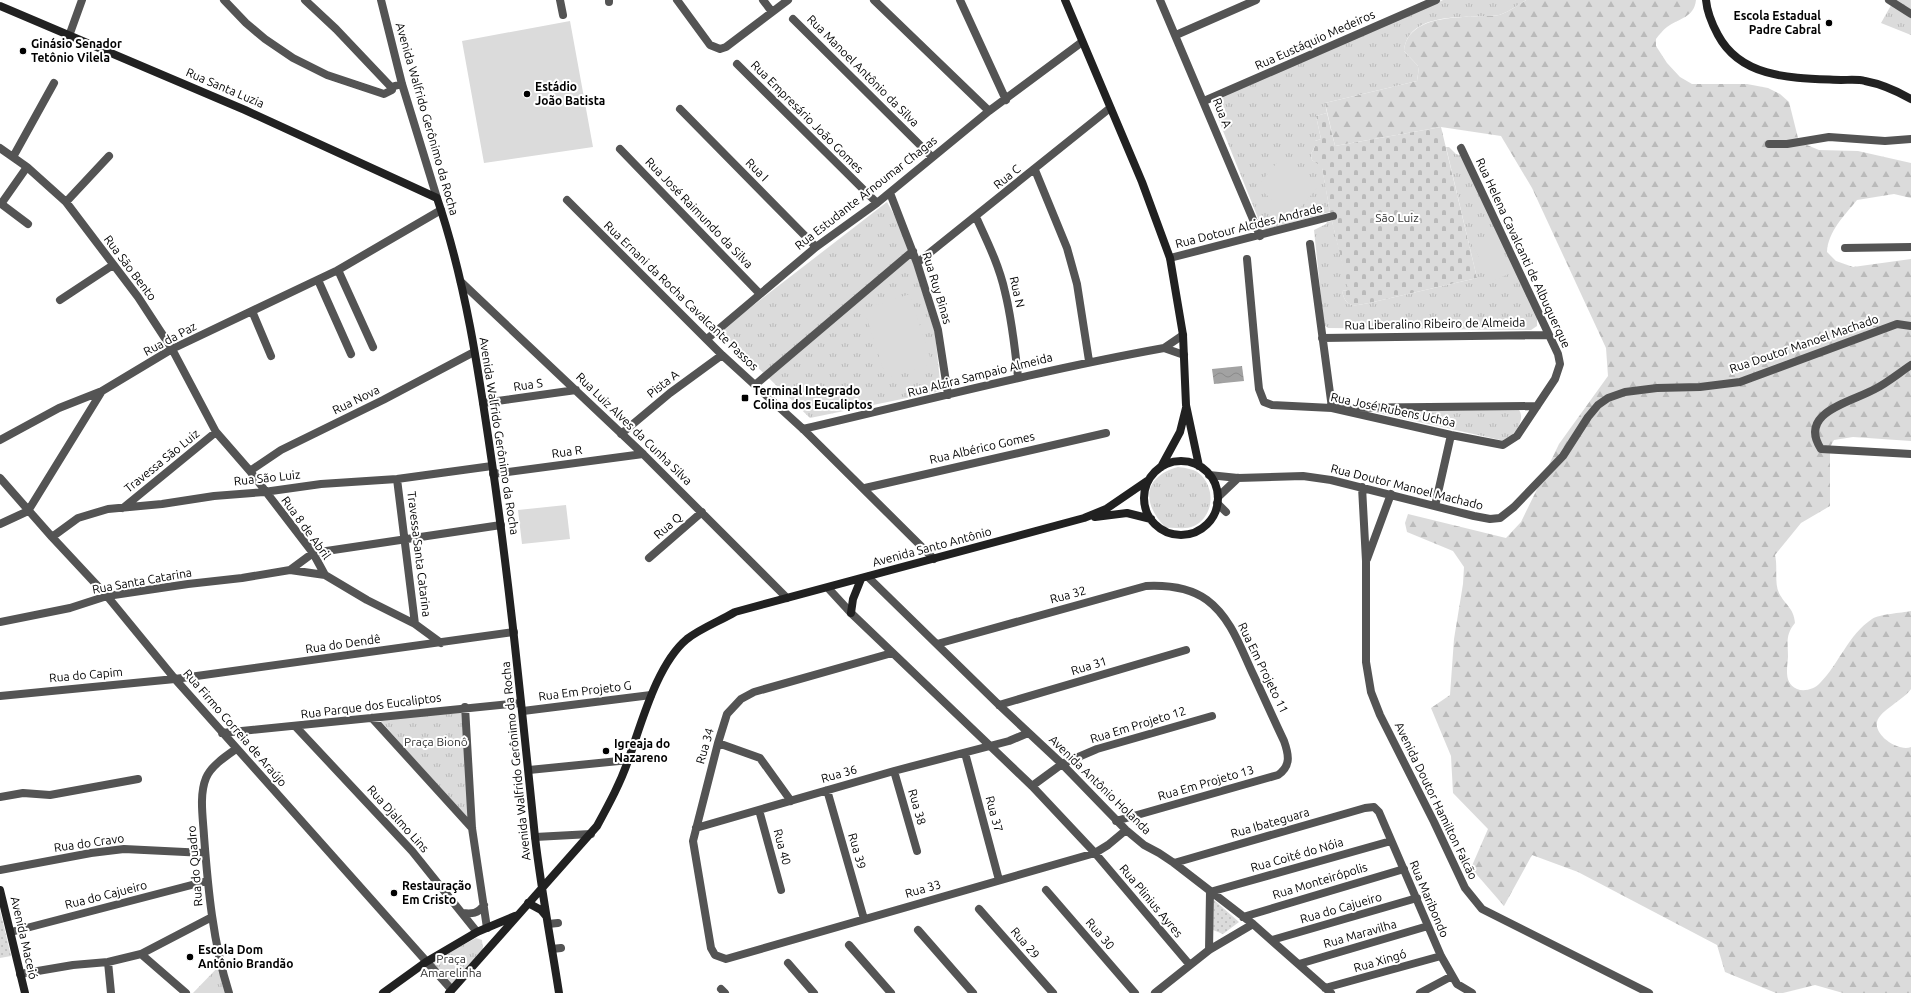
<svg xmlns="http://www.w3.org/2000/svg" width="1911" height="993" font-family="Ubuntu,sans-serif">
	<style>
		.grass { fill: url(#grass-dots) }
		.forest { fill: url(#forest-firs) }
		.cemetery { fill: url(#cemetery-stones) }
		.park { fill: url(#park-tufts) }
		.pitch { fill: #dbdbdb }
		.water { fill: url(#water-waves) }
		.lines { fill: none; stroke-linecap: round; stroke-linejoin: round }
		.street { stroke: #545454; stroke-width: 8 }
		.secondary { stroke: #212121; stroke-width: 8 }
		.poi-dot { fill: #000; stroke: #fff; stroke-width: 1.5 }
		.labels { text-anchor: middle; stroke-width: 4; stroke-linejoin: round; paint-order: stroke }
		.poi-label { font-size: 12px; font-weight: bold; fill: #000; stroke: #fff; text-anchor: start }
		.street-label { font-size: 12px; fill: #000; stroke: #fff }
		.park-label { font-size: 12px; fill: #323232; stroke: #fff }
	</style>
	<defs>
		<pattern id="grass-dots" width="8" height="8" patternUnits="userSpaceOnUse"><rect width="8" height="8" fill="#dbdbdb"/><path d="M2 2h.1M6 6h.1" fill="none" stroke="#bababa" stroke-width="1.8" stroke-linecap="round"/></pattern>
		<pattern id="forest-firs" width="22" height="20" patternUnits="userSpaceOnUse"><rect width="22" height="20" fill="#dbdbdb"/><path d="M5 1l3.5 6h-7zM16 11l3.5 6h-7z" fill="#bababa"/></pattern>
		<pattern id="cemetery-stones" width="16" height="16" patternUnits="userSpaceOnUse"><rect width="16" height="16" fill="#dbdbdb"/><path d="M2 7V4a2 2 0 0 1 4 0v3zM10 15v-3a2 2 0 0 1 4 0v3z" fill="#bababa"/></pattern>
		<pattern id="park-tufts" width="24" height="20" patternUnits="userSpaceOnUse"><rect width="24" height="20" fill="#dbdbdb"/><path d="M3 7l-1-3M5 7V3M7 7l1-3M15 17l-1-3M17 17v-4M19 17l1-3" fill="none" stroke="#bababa"/></pattern>
		<pattern id="water-waves" width="16" height="10" patternUnits="userSpaceOnUse"><rect width="16" height="10" fill="#a2a2a2"/><path d="M0 5q4-4 8 0t8 0" fill="none" stroke="#8a8a8a"/></pattern>
	</defs>
	<rect width="100%" height="100%" fill="#fff"/>
	<!-- grass -->
	<path class="grass" d="M1214,900L1239,922L1223,934L1213,930Z
		M0,910L11,956L0,958Z"/>
	<!-- forest -->
	<path class="forest" d="M1526,0H1696C1694,18 1679,18 1667,27C1663,30 1659,35 1656,39V46L1667,63L1680,77L1692,84H1747L1768,88L1780,94L1789,102L1798,138L1802,143L1819,150L1858,151L1911,163V198L1894,194L1857,200C1845,215 1828,231 1827,252L1836,261L1853,267L1911,259V441L1853,437L1834,440L1830,447V506L1801,523L1775,555C1778,567 1774,583 1779,593C1785,605 1794,608 1795,623C1785,635 1788,643 1788,657C1787,670 1784,683 1797,689C1804,692 1815,689 1820,683C1839,664 1848,635 1872,619C1880,614 1901,613 1911,611V689C1904,700 1880,710 1877,722C1874,736 1899,752 1911,747V993H1843L1815,985L1783,993H1776L1725,972L1717,945L1578,872L1532,855L1504,906L1471,868L1488,829L1453,793L1451,756L1431,708L1450,695L1454,639L1463,584L1464,567L1453,551L1407,532L1405,523L1408,514L1506,538L1521,522L1559,444L1608,376L1606,348L1532,188L1501,136L1441,127L1335,146L1325,103L1417,81L1419,67L1404,51C1408,15 1456,18 1483,16C1489,16 1497,16 1502,14C1510,11 1518,5 1526,0Z"/>
	<!-- cemetery -->
	<path class="cemetery" d="M1327,113L1335,146L1441,127L1477,278L1369,303C1354,306 1346,309 1342,291L1348,290L1332,221L1333,216L1330,212L1322,168L1312,160L1311,154L1315,146V141L1321,139L1316,116Z"/>
	<!-- park -->
	<path class="park" d="M1443,0H1526C1518,5 1510,11 1502,14C1497,16 1489,16 1483,16C1456,18 1408,14 1404,51L1419,67L1417,81L1325,103L1327,113L1316,116L1321,139L1315,141V146L1311,154L1312,160L1322,167L1330,212L1266,229L1262,228L1213,106V100Z
		M1894,0H1911V35L1881,23Z
		M1446,147H1449L1456,154L1462,156L1537,317V326L1531,330L1328,328L1324,325L1314,230L1326,224L1327,222L1332,221L1349,290L1342,291C1346,309 1354,306 1369,303L1477,278Z
		M887,202L904,233L935,333L941,391L810,418L720,331Z
		M1365,410H1519C1526,420 1514,435 1505,441Z
		M1178,467C1186,468 1195,469 1201,475C1216,490 1213,517 1194,526C1185,530 1176,527 1166,528C1142,504 1142,477 1178,467Z
		M461,711L470,823L380,720Z
		M476,938L482,940L483,950L451,986L430,963Z
		M220,965L229,993H193Z"/>
	<!-- pitch -->
	<path class="pitch" d="M570,21L593,147L484,163L462,41Z
		M1279,160L1297,175L1301,171L1318,187L1289,221L1271,206L1275,202L1257,187Z
		M1494,233L1513,272L1491,282L1472,244Z
		M910,294L932,364L886,378L864,309Z
		M566,505L570,539L522,544L518,510Z"/>
	<!-- water -->
	<path class="water" d="M1242,366L1244,381L1214,384L1212,369Z"/>
	<g class="lines">
		<!-- street -->
		<path class="street" d="M224,0L246,23L265,39L293,58L327,75L384,94L392,90L391,87L402,84
			M305,0L336,29L391,87
			M381,0L402,84L437,198
			M560,0L563,15
			M609,0V2
			M677,0L710,45L720,49L726,47L788,0
			M763,0L772,12
			M874,0L989,111
			M960,0L1006,100
			M1160,0L1260,236
			M1889,0L1911,14
			M793,19L932,157
			M1176,35L1256,0
			M69,36L82,0
			M737,64L877,203
			M1204,101L1436,0
			M680,109L816,247
			M1769,144H1787L1829,137L1885,141L1911,139
			M0,148L27,167L66,202L138,297L172,349L216,432L250,471L313,553L325,575L367,600L415,624
			M620,149L760,294
			M13,157L54,83
			M1035,170L1067,248L1077,284L1089,361
			M890,193L917,263L938,330L948,395
			M567,200L722,355L803,429L934,559
			M66,202L109,156
			M0,203L28,224
			M1,204L27,167
			M976,217C987,241 999,265 1005,292C1012,320 1015,348 1018,377
			M1310,244L1332,408L1537,406
			M1845,248L1911,247
			M1170,258L1333,216
			M1247,259L1257,369L1259,389L1264,402L1272,405L1332,408L1451,435L1503,445L1517,436L1555,379L1560,364L1558,354L1461,148
			M917,263L1110,108
			M338,270L373,347
			M318,280L351,354
			M461,282L643,454L787,598
			M60,300L113,265
			M252,311L271,356
			M1322,338L1548,335
			M707,339L816,247L877,203L989,111L1082,42
			M1164,348L1184,355
			M1911,365C1899,373 1887,383 1875,389C1852,402 1797,412 1821,449L1911,454
			M755,385L913,251
			M483,403L576,390
			M803,429C923,401 1042,370 1164,348L1183,335
			M621,434L670,393L722,355
			M0,440L59,408L102,391L172,349L338,270L441,210
			M250,471L281,450L383,400L474,352
			M493,474L643,454
			M1209,475L1238,478L1303,476L1331,480L1474,516L1490,519L1500,518L1514,507L1563,456L1588,417L1598,405L1608,398L1625,392L1657,388L1700,387L1740,382L1897,324L1911,326
			M0,478L52,537L107,596L175,679L451,989
			M397,479L415,624L441,643
			M1362,487L1366,561V662L1371,692L1380,715L1434,822L1465,888L1482,909L1649,993
			M865,488L1106,433
			M1218,497L1238,478
			M1217,503L1226,512
			M1435,506L1451,435
			M123,508L216,432
			M0,524L28,511L102,391
			M52,537L78,518L108,509L162,504L214,496L264,492L321,484L397,479L492,466
			M649,558L702,512
			M1367,559L1391,494
			M290,570L313,553L501,525
			M868,577L999,705L1062,764L1126,830L1144,845L1159,853L1174,863L1253,924L1331,993
			M828,588L851,613L1032,786L1095,853L1189,964
			M0,622L70,608L107,596L188,584L242,578L290,570L325,575
			M937,644L1146,586C1167,585 1189,587 1207,600C1230,617 1240,646 1252,672C1263,695 1273,718 1284,741C1289,755 1291,766 1278,775L1116,821
			M892,653L754,692L741,699L727,714L718,743L693,841L711,948L715,955L726,959L1095,853L1108,845L1126,830
			M0,696L175,679L514,632
			M999,705L1186,650
			M465,707L472,828L487,928
			M523,711L651,695
			M372,718L472,828
			M296,727L412,851L477,932
			M222,733L521,703
			M718,743L760,758L791,801
			M965,753L999,880
			M529,770L629,760
			M894,771L917,851
			M1032,786L1062,764L1097,749L1212,716
			M827,790L864,919
			M0,797L23,793L50,795L138,779
			M759,810L781,890
			M696,828L894,771L1009,741L1028,733
			M535,837L591,834
			M1174,863L1365,808L1374,807L1379,812L1441,956L1457,984L1472,993
			M0,870L91,853L124,849L205,853
			M1046,890L1135,993
			M979,909L1053,993
			M462,913C472,914 478,914 484,905
			M1243,917L1404,869
			M548,924L558,923
			M918,930L973,993
			M11,932L207,881
			M1272,940L1417,898
			M849,945L891,993
			M552,949L561,948
			M1209,950L1210,892L1391,841
			M141,954L186,993
			M108,962L111,993
			M788,963L814,993
			M1299,964L1428,926
			M20,974L73,965L108,962L141,954L212,917
			M1325,988L1441,956
			M721,989L725,993
			M229,993C213,943 208,889 204,836C203,818 199,795 206,778C211,766 226,756 236,749
			M1155,993L1209,950L1253,924
			M1420,993L1452,976"/>
		<!-- secondary -->
		<path class="secondary" d="M1065,0L1142,182L1170,258L1183,335L1186,405L1199,466
			M1706,0C1707,12 1712,24 1718,35C1742,80 1796,78 1841,80C1849,80 1858,79 1865,81C1881,84 1897,91 1911,99
			M0,6L245,110L437,198C466,283 479,374 492,463C510,587 522,712 535,837C541,889 551,941 559,993
			M1144 498a37 37 0 1 1 74 0a37 37 0 1 1-74 0Z
			M1161,467L1180,432L1186,408
			M1095,517L1127,513L1151,519
			M851,613L853,599L861,579
			M0,890L25,993
			M528,903L541,910L546,916
			M383,993L426,962L477,932L515,916
			M449,993L597,826C609,804 621,782 629,758C642,722 657,664 687,639C701,628 720,621 735,612L1084,518L1106,509L1147,481"/>
	</g>
	<!-- markers -->
	<g class="poi-dot">
		<circle cx="1829" cy="23" r="4"/>
		<circle cx="23" cy="51" r="4"/>
		<circle cx="527" cy="94" r="4"/>
		<rect x="741" y="394" width="8" height="8" rx="2"/>
		<circle cx="606" cy="751" r="4"/>
		<circle cx="394" cy="893" r="4"/>
		<circle cx="190" cy="957" r="4"/>
	</g>
	<g class="labels">
		<!-- poi labels -->
		<g class="poi-label">
			<text x="1821" y="20" text-anchor="end">Escola Estadual<tspan x="1821" dy="14">Padre Cabral</tspan></text>
			<text x="31" y="48">Ginásio Senador<tspan x="31" dy="14">Tetônio Vilela</tspan></text>
			<text x="535" y="91">Estádio<tspan x="535" dy="14">João Batista</tspan></text>
			<text x="753" y="395">Terminal Integrado<tspan x="753" dy="14">Colina dos Eucaliptos</tspan></text>
			<text x="614" y="748">Igreaja do<tspan x="614" dy="14">Nazareno</tspan></text>
			<text x="402" y="890">Restauração<tspan x="402" dy="14">Em Cristo</tspan></text>
			<text x="198" y="954">Escola Dom<tspan x="198" dy="14">Antônio Brandão</tspan></text>
		</g>
		<!-- street labels -->
		<g class="street-label">
			<text transform="translate(1315 40) rotate(-24)" y="4">Rua Eustáquio Medeiros</text>
			<text transform="translate(863 71) rotate(45)" y="4">Rua Manoel Antônio da Silva</text>
			<text transform="translate(225 88) rotate(23)" y="4">Rua Santa Luzia</text>
			<text transform="translate(1222 113) rotate(68)" y="4">Rua A</text>
			<text transform="translate(807 117) rotate(45)" y="4">Rua Empresário João Gomes</text>
			<text transform="translate(427 119) rotate(74)" y="4">Avenida Walfrido Gerônimo da Rocha</text>
			<text transform="translate(757 170) rotate(45)" y="4">Rua I</text>
			<text transform="translate(1007 177) rotate(-39)" y="4">Rua C</text>
			<text transform="translate(866 193) rotate(-38)" y="4">Rua Estudante Arnoumar Chagas</text>
			<text transform="translate(699 213) rotate(46)" y="4">Rua José Raimundo da Silva</text>
			<text transform="translate(1249 226) rotate(-14)" y="4">Rua Dotour Alcides Andrade</text>
			<text transform="translate(1523 253) rotate(65)" y="4">Rua Helena Cavalcanti de Albuquerque</text>
			<text transform="translate(130 268) rotate(53)" y="4">Rua São Bento</text>
			<text transform="translate(937 288) rotate(73)" y="4">Rua Ruy Binas</text>
			<text transform="translate(1017 292) rotate(77)" y="4">Rua N</text>
			<text transform="translate(681 296) rotate(44)" y="4">Rua Ernani da Rocha Cavalcante Passos</text>
			<text transform="translate(1435 324) rotate(-1)" y="4">Rua Liberalino Ribeiro de Almeida</text>
			<text transform="translate(170 339) rotate(-28)" y="4">Rua da Paz</text>
			<text transform="translate(1804 344) rotate(-19)" y="4">Rua Doutor Manoel Machado</text>
			<text transform="translate(980 375) rotate(-14)" y="4">Rua Alzira Sampaio Almeida</text>
			<text transform="translate(663 384) rotate(-38)" y="4">Pista A</text>
			<text transform="translate(528 385) rotate(-8)" y="4">Rua S</text>
			<text transform="translate(356 400) rotate(-26)" y="4">Rua Nova</text>
			<text transform="translate(1393 410) rotate(12)" y="4">Rua José Rubens Uchôa</text>
			<text transform="translate(634 429) rotate(44)" y="4">Rua Luiz Alves da Cunha Silva</text>
			<text transform="translate(499 436) rotate(81)" y="4">Avenida Walfrido Gerônimo da Rocha</text>
			<text transform="translate(982 448) rotate(-13)" y="4">Rua Albérico Gomes</text>
			<text transform="translate(567 452) rotate(-8)" y="4">Rua R</text>
			<text transform="translate(162 461) rotate(-39)" y="4">Travessa São Luiz</text>
			<text transform="translate(267 478) rotate(-6)" y="4">Rua São Luiz</text>
			<text transform="translate(1407 487) rotate(14)" y="4">Rua Doutor Manoel Machado</text>
			<text transform="translate(668 526) rotate(-41)" y="4">Rua Q</text>
			<text transform="translate(306 528) rotate(54)" y="4">Rua 8 de Abril</text>
			<text transform="translate(932 547) rotate(-15)" y="4">Avenida Santo Antônio</text>
			<text transform="translate(419 554) rotate(83)" y="4">Travessa Santa Catarina</text>
			<text transform="translate(142 581) rotate(-10)" y="4">Rua Santa Catarina</text>
			<text transform="translate(1068 595) rotate(-15)" y="4">Rua 32</text>
			<text transform="translate(343 644) rotate(-8)" y="4">Rua do Dendê</text>
			<text transform="translate(1089 666) rotate(-17)" y="4">Rua 31</text>
			<text transform="translate(1263 668) rotate(64)" y="4">Rua Em Projeto 11</text>
			<text transform="translate(86 675) rotate(-5)" y="4">Rua do Capim</text>
			<text transform="translate(585 691) rotate(-7)" y="4">Rua Em Projeto G</text>
			<text transform="translate(371 706) rotate(-7)" y="4">Rua Parque dos Eucaliptos</text>
			<text transform="translate(1138 725) rotate(-17)" y="4">Rua Em Projeto 12</text>
			<text transform="translate(235 728) rotate(49)" y="4">Rua Firmo Correia de Araújo</text>
			<text transform="translate(705 746) rotate(-74)" y="4">Rua 34</text>
			<text transform="translate(516 761) rotate(-96)" y="4">Avenida Walfrido Gerônimo da Rocha</text>
			<text transform="translate(839 774) rotate(-16)" y="4">Rua 36</text>
			<text transform="translate(1206 783) rotate(-16)" y="4">Rua Em Projeto 13</text>
			<text transform="translate(1100 785) rotate(44)" y="4">Avenida Antônio Holanda</text>
			<text transform="translate(1436 801) rotate(64)" y="4">Avenida Doutor Hamilton Falcão</text>
			<text transform="translate(917 807) rotate(74)" y="4">Rua 38</text>
			<text transform="translate(994 814) rotate(75)" y="4">Rua 37</text>
			<text transform="translate(398 819) rotate(48)" y="4">Rua Djalmo Lins</text>
			<text transform="translate(1270 823) rotate(-16)" y="4">Rua Ibateguara</text>
			<text transform="translate(89 843) rotate(-8)" y="4">Rua do Cravo</text>
			<text transform="translate(782 847) rotate(75)" y="4">Rua 40</text>
			<text transform="translate(857 851) rotate(74)" y="4">Rua 39</text>
			<text transform="translate(1297 855) rotate(-16)" y="4">Rua Coité do Nóia</text>
			<text transform="translate(195 866) rotate(-95)" y="4">Rua do Quadro</text>
			<text transform="translate(1320 881) rotate(-17)" y="4">Rua Monteirópolis</text>
			<text transform="translate(923 889) rotate(-16)" y="4">Rua 33</text>
			<text transform="translate(106 895) rotate(-14)" y="4">Rua do Cajueiro</text>
			<text transform="translate(1429 899) rotate(67)" y="4">Rua Maribondo</text>
			<text transform="translate(1151 901) rotate(50)" y="4">Rua Plinius Ayres</text>
			<text transform="translate(1341 908) rotate(-16)" y="4">Rua do Cajueiro</text>
			<text transform="translate(1100 934) rotate(49)" y="4">Rua 30</text>
			<text transform="translate(1360 934) rotate(-16)" y="4">Rua Maravilha</text>
			<text transform="translate(24 938) rotate(77)" y="4">Avenida Maceió</text>
			<text transform="translate(1025 943) rotate(49)" y="4">Rua 29</text>
			<text transform="translate(1380 961) rotate(-16)" y="4">Rua Xingó</text>
		</g>
		<!-- park labels -->
		<g class="park-label">
			<text x="1397" y="222">São Luiz</text>
			<text x="436" y="746">Praça Bionô</text>
			<text x="451" y="963">Praça<tspan x="451" dy="14">Amarelinha</tspan></text>
		</g>
	</g>
</svg>
